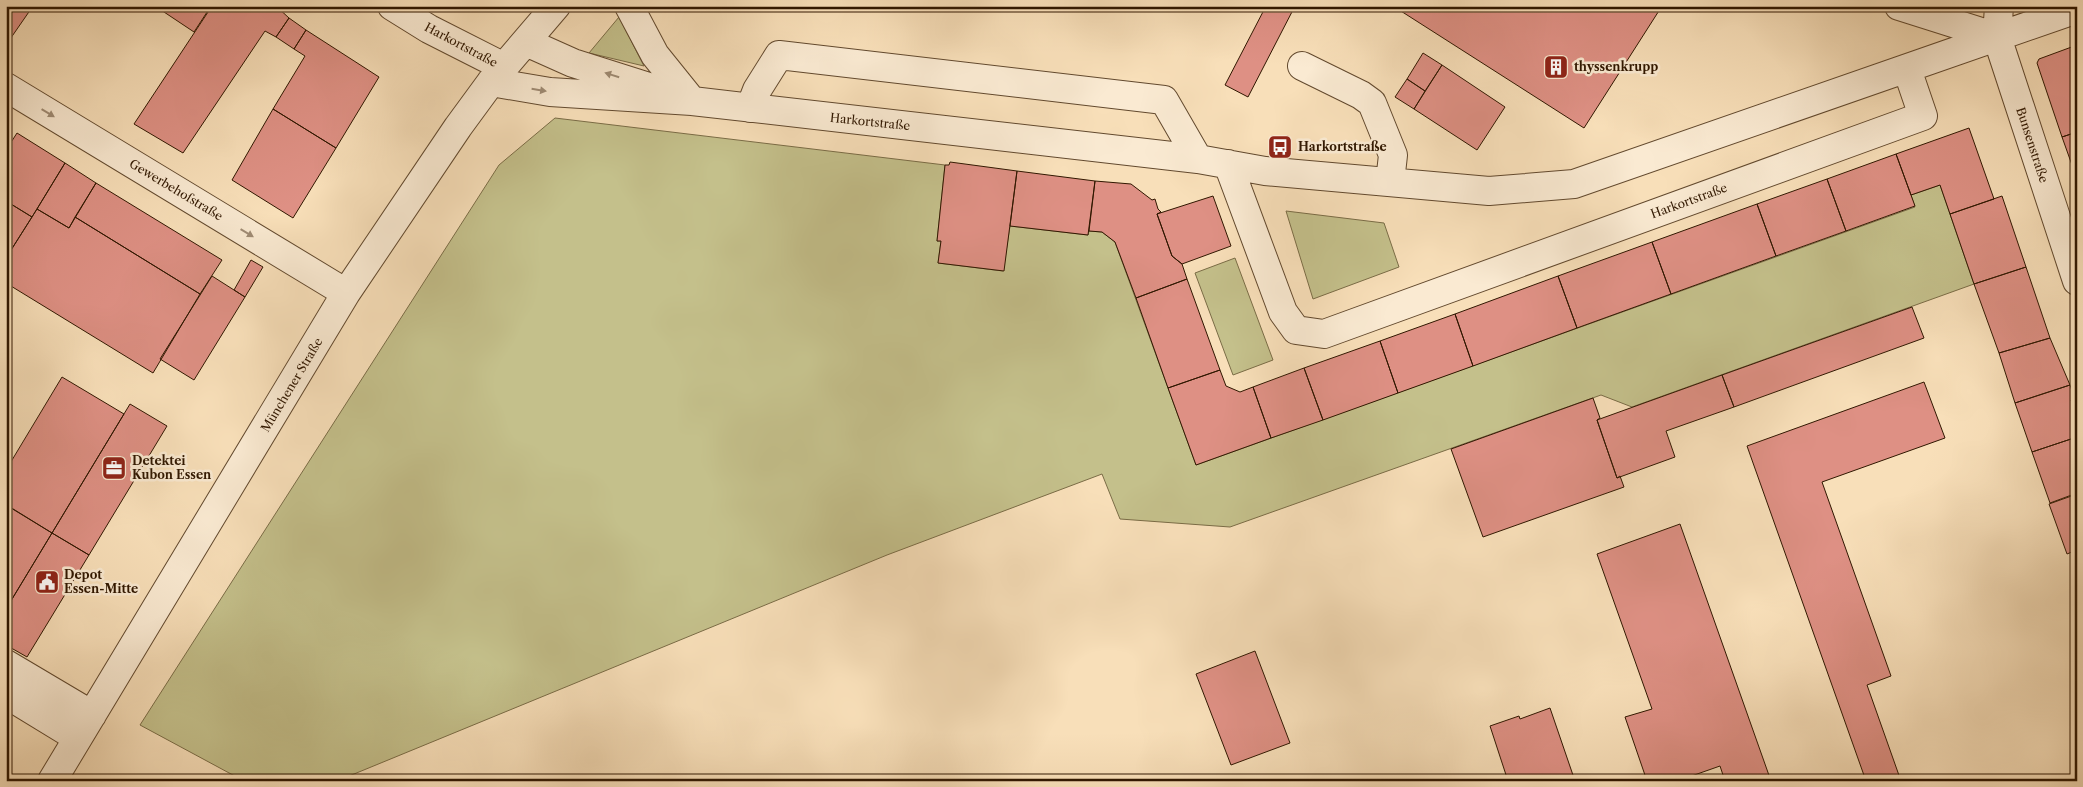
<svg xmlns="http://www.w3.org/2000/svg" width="2083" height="787" font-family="'Libre Caslon Text',serif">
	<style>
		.green { fill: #c4c08b; stroke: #7a6c46 }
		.building { fill: #de9084; stroke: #301700 }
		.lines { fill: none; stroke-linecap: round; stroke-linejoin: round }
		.minor-casing { stroke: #62492e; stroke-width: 30 }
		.minor { stroke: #faead2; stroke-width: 28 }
		.oneway { fill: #9f8b74 }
		.labels { text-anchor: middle; stroke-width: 5; stroke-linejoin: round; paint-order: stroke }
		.street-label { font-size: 12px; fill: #301700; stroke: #faead2 }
		.poi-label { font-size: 12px; font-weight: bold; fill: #301700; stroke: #faead2; text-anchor: start }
	</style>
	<rect width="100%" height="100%" fill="#f8dfb9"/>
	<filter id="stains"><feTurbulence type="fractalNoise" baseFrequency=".004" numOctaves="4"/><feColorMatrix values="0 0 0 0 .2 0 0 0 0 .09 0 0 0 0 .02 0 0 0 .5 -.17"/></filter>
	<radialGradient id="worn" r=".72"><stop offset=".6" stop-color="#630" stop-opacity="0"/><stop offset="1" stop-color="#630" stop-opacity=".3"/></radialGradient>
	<!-- green -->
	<path class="green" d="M619,17L644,66L589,53Z
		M555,118L945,165L937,241H941L938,263L1003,271L1010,226L1088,235L1089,231L1102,232L1115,242L1196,465L1915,207L1911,195L1940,185L1974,284L1632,407L1601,395L1230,527L1120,519L1102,474L887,555L337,781H244L140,725L499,165Z
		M1286,211L1384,223L1399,267L1313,299Z
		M1235,258L1273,360L1233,375L1195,273Z"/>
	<!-- building -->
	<path class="building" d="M6,6H33L6,45Z
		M155,6H211L194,32Z
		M212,6H276L289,18L276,37L265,31L183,153L134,124Z
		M1266,6H1295L1248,97L1225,85Z
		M1393,6H1662L1584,128Z
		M289,18L306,30L294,49L276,37Z
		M306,30L379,77L336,148L273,109L305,56L294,49Z
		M2077,45V132L2062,137L2037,63L2039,59Z
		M1423,53L1442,65L1425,91L1407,79Z
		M1442,65L1505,107L1477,150L1414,109Z
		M1407,79L1425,91L1414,109L1395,97Z
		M273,109L336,148L293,218L232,180Z
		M1969,128L1994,199L1950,214L1940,185L1911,195L1896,154Z
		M2077,132V179L2062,137Z
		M17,133L65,163L32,217L6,201V150Z
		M1896,154L1915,206L1846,231L1827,179Z
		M950,162L1017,171L1004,271L938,263L941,241H937L945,165H949Z
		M65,163L96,183L69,228L37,209Z
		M1017,171L1095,181L1088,235L1010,226Z
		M1827,179L1846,231L1776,256L1757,204Z
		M1095,181L1131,184L1152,200L1155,199L1158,209L1161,212L1157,214L1172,256L1182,264L1187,279L1136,298L1115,242L1102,232L1089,231Z
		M96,183L222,260L200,294L75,217Z
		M1213,196L1231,246L1182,264L1172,256L1157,214Z
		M2002,196L2026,267L1974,284L1950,214Z
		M6,201L32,217L6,258Z
		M1757,204L1776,256L1671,294L1652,242Z
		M37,209L69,228L75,217L200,294L153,373L6,283V258Z
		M1652,242L1671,294L1577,328L1558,276Z
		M251,260L263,267L245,297L234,290Z
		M2026,267L2050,338L1999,353L1974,284Z
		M212,276L245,297L194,380L160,359Z
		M1558,276L1577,328L1473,366L1455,314Z
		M1187,279L1220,370L1168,388L1136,298Z
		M1912,307L1924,338L1734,407L1722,375Z
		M1455,314L1473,366L1398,393L1380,341Z
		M2050,338L2070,385L2015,403L1999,353Z
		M1380,341L1398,393L1323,420L1304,368Z
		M1304,368L1323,420L1271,438L1253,387Z
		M1220,370L1226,386L1240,392L1253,387L1271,438L1196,465L1168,388Z
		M1722,375L1734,407L1666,431L1675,457L1617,478L1597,420Z
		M62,377L124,414L52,533L6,505V470Z
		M1924,382L1945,438L1822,482L1891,676L1867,685L1901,781H1866L1747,446Z
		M2070,385L2075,399L2071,400L2077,414V437L2032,452L2015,403Z
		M1593,398L1600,418L1597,420L1617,478L1620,476L1624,487L1483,537L1451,449Z
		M130,404L167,426L89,555L52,533Z
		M2077,437V493L2050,503L2032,452Z
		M2077,494V550L2067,554L2049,504Z
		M10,507L52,533L6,609V513Z
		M1680,524L1771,781H1725L1720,766L1683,779L1684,781H1647L1625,717L1652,709L1597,554Z
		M52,533L89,555L27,657L6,645V609Z
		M1255,651L1290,743L1231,765L1196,674Z
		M1550,708L1575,781H1508L1490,726L1519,716L1520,719Z"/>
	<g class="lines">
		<defs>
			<path id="minor" d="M392,6L429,29L504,67
				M629,6L655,55L692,101
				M1899,6L1997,37
				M1999,6L1997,37L2077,281
				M526,42L573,63L652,88
				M1302,66L1361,95L1372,103L1393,155L1390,182
				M491,82L550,92L692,101L1198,159L1265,171L1489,191L1574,184L2077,9
				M6,87L346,293
				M750,108L757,90L779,55L1164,100L1198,159
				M1228,164L1283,312L1296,330L1324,334L1923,116L1907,69
				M6,664L92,715
				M6,694L78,738
				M52,781L346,293L458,127L491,82L556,6"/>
		</defs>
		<!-- minor casing -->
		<use href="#minor" class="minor-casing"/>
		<!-- minor -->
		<use href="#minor" class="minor"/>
	</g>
	<!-- one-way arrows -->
	<defs><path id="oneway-solid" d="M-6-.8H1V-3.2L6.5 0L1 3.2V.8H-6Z" transform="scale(1.25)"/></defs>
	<g class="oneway">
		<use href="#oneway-solid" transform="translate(612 75) rotate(-163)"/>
		<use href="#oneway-solid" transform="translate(539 90) rotate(9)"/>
		<use href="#oneway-solid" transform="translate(48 113) rotate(31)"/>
		<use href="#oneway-solid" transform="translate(247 233) rotate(31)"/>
	</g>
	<!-- icons -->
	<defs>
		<symbol id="building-square" viewBox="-11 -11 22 22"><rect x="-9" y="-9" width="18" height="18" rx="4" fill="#8f2418" stroke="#faead2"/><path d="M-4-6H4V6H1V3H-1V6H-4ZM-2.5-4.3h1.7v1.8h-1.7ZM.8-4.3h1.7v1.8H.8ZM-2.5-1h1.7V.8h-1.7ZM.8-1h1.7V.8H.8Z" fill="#fff"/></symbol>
		<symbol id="bus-square" viewBox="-11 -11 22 22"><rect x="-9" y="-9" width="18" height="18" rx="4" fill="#8f2418" stroke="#faead2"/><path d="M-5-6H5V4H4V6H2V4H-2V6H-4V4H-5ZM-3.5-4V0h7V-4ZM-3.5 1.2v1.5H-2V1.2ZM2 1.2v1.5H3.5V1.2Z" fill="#fff"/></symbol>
		<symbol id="office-square" viewBox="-11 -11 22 22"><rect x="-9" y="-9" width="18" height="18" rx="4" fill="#8f2418" stroke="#faead2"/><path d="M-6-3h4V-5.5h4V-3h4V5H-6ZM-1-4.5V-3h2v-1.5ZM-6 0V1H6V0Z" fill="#fff"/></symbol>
		<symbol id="civic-square" viewBox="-11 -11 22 22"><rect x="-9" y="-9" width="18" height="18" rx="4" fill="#8f2418" stroke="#faead2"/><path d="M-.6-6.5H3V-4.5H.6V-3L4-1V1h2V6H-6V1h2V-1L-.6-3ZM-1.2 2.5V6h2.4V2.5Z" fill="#fff"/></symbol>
	</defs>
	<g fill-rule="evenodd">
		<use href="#building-square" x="1542" y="53" width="28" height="28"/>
		<use href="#bus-square" x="1266" y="133" width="28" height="28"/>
		<use href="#office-square" x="100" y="454" width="28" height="28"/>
		<use href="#civic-square" x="33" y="568" width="28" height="28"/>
	</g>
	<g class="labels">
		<!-- street labels -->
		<g class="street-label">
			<text transform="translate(461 45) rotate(28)" y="4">Harkortstraße</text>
			<text transform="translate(870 122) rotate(6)" y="4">Harkortstraße</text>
			<text transform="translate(2032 145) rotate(72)" y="4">Bunsenstraße</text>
			<text transform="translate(176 190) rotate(31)" y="4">Gewerbehofstraße</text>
			<text transform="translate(1689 201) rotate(-20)" y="4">Harkortstraße</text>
			<text transform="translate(292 385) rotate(-59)" y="4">Münchener Straße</text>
		</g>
		<!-- poi labels -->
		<g class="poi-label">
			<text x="1574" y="71">thyssenkrupp</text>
			<text x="1298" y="151">Harkortstraße</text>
			<text x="132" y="465">Detektei<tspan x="132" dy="14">Kubon Essen</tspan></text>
			<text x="64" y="579">Depot<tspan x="64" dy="14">Essen-Mitte</tspan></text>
		</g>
	</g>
	<!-- margin -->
	<rect width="2083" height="787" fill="none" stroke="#f8dfb9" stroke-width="25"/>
	<rect x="8" y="8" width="2068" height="772" fill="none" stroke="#301700" stroke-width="2.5"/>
	<rect x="12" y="12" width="2058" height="762" fill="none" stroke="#301700"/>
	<rect width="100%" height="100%" filter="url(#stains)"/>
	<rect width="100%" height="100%" fill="url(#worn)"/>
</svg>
